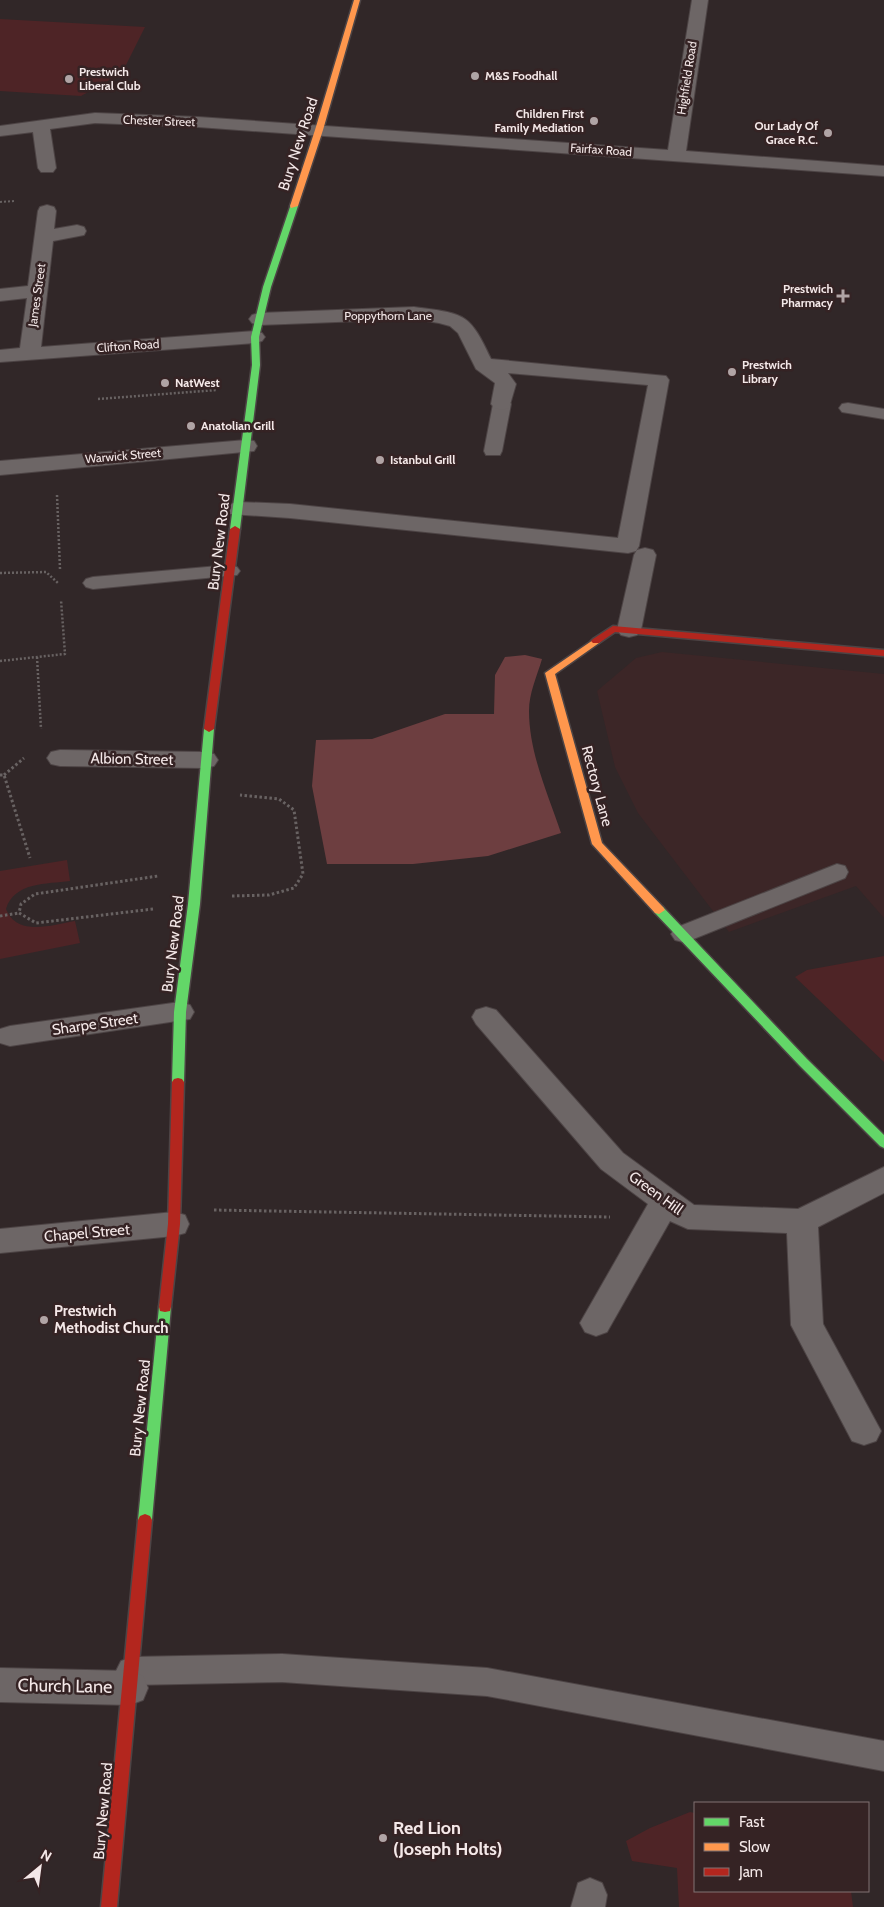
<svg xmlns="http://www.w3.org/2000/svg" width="884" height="1907" font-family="Cabin,sans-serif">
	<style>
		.built { fill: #3c2627 }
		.green { fill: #4e2426 }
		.forest { fill: #6d3e40 }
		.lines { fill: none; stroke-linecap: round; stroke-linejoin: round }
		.lane-casing { stroke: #4d4445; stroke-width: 2 }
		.street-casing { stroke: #4d4445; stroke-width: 2 }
		.fast-casing { stroke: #4d4445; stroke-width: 3 }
		.slow-casing { stroke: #4d4445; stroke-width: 3 }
		.jam-casing { stroke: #4d4445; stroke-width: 3 }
		.path-far2 { stroke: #686262; stroke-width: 2; stroke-dasharray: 2 2; stroke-linecap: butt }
		.path-far1 { stroke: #686262; stroke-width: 2.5; stroke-dasharray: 2 2; stroke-linecap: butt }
		.path { stroke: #686262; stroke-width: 3; stroke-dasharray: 2.5 2.5; stroke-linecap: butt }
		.lane { fill: #6d6666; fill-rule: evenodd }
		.street { fill: #6d6666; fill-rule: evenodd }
		.fast { fill: #63d668; fill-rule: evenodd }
		.slow { fill: #ff974d; fill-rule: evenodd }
		.jam { fill: #b3261e; fill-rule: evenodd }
		.poi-dot { fill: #b0a4a5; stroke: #352324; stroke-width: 2 }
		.labels { text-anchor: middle; stroke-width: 5; stroke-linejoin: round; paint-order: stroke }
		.far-poi-label { font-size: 12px; font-weight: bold; fill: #f4e8e8; stroke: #352324; text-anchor: start }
		.far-street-label { font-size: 12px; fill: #f4e8e8; stroke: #352324 }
		.street-label { font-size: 15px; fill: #f4e8e8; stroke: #352324 }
		.poi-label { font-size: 15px; font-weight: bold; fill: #f4e8e8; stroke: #352324; text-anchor: start }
		.near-street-label { font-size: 18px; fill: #f4e8e8; stroke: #352324 }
		.near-poi-label { font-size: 18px; font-weight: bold; fill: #f4e8e8; stroke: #352324; text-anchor: start }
	</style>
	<rect width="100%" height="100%" fill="#312728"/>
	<!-- built -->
	<path class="built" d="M662,652L884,674V918L856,886L729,932L638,813L615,767L597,691L636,658Z"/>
	<!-- green -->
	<path class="green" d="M0,19L145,27L122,73L81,96L0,91Z
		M67,860L70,881C47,884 14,882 6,909C17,937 52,925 75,921L80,943L0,959V871Z
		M884,956V1062L795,977L807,970Z
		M690,1812L695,1813V1891H851L853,1907H679L677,1868L632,1861L626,1841L650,1828Z"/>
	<!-- forest -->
	<path class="forest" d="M525,655L542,659C537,676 529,693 529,711C529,753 548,794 561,833L488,856L413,864H327L312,786L316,740L372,739L445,714H494L495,675L505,657Z"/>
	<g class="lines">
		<defs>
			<path id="lane" d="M502,399L508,400L511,404L502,451L500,455H486L484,451L493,404L496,400Z
				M848,403L884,409V419L842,412L839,408L842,404Z
				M230,565L237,567L240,571L237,575L93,589L86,587L83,583L86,579L93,577Z
				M837,864L845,866L848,872L845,878L691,940L683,942L675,940L671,934L675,928Z
				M282,1654L487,1668L884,1741V1771L487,1696L282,1682L132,1685L121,1681L116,1671L121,1661L132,1657Z
				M590,1878L602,1883L607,1895L605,1907H571L578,1883Z"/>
			<path id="street" d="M692,0H708L686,151L884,166V176L198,127L95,123L50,129L56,168L53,172H41L38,168L33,132L0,136V126L95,113L198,117L668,150Z
				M47,205L54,207L56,211L54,229L77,225L84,227L86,231L84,235L53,241L41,347L255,331L262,333L265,337L262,341L255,343L0,362V350L20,348L27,298L0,301V289L28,286L38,211L40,207Z
				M414,307C465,314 469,312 491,359L666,376L669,380L639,546L636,551L628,553L290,518L230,514L227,509L230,504L238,502L290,504L618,538L648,385L508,373L516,384L509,408L502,410L495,408L491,404L495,383L476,369L458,333L450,326L439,323L414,319L259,325L252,323L249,319L252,315L259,313Z
				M246,440L254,441L257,446L254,451L0,475V461Z
				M645,548L653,550L656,555L641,630L637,635L629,637L621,635L617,630L634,555L637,550Z
				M60,750L205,752L214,754L218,760L214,766L205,768L60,766L51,764L47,758L51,752Z
				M180,1002L190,1005L194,1012L190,1019L10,1046L0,1043V1029L10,1026Z
				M486,1007L496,1010L623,1153L694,1205L798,1209L884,1167V1193L818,1227L823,1324L881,1431L876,1441L864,1445L852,1441L791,1325L787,1233L688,1229L670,1221L607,1332L596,1336L585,1332L580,1323L648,1204L601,1169L476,1024L472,1017L476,1010Z
				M174,1212L185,1215L189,1224L185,1233L174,1236L0,1253V1229Z
				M0,1668L130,1671L143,1676L148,1688L143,1700L130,1705L0,1702Z"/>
			<path id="fast" d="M291,204L298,206L271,287L259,337L260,365L240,529L235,532L230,529L252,365L251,337L263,287Z
				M209,726L214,729L200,904L186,1012L184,1082L182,1085H174L172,1082L174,1012L188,904L204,729Z
				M659,906L663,907L807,1059L884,1135V1148L880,1146L799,1065L655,913L653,910Z
				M165,1302L170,1303L171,1307L152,1520L150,1524L145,1526L140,1524L138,1520L159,1307L160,1303Z"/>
			<path id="slow" d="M354,0H360L323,130L298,206L291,208L290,206L315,130Z
				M596,638L599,639L601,641L599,643L555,674L602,843L663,907L665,910L659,914L655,913L592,844L545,673Z"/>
			<path id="jam" d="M235,526L240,529L214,729L209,732L204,729L230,529Z
				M613,626L884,650V656L615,632L599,643H593L591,641L593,639Z
				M178,1078L182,1079L184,1082L180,1224L171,1307L170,1311L165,1312L160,1311L159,1307L168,1224L172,1082L174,1079Z
				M145,1514L150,1516L152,1520L117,1907H101L138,1520L140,1516Z"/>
		</defs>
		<!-- lane casing -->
		<use href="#lane" class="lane-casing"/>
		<!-- street casing -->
		<use href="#street" class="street-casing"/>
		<!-- fast casing -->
		<use href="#fast" class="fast-casing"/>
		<!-- slow casing -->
		<use href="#slow" class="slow-casing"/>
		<!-- jam casing -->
		<use href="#jam" class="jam-casing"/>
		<!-- path-far2 -->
		<path class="path-far2" d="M0,202L15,201"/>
		<!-- path-far1 -->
		<path class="path-far1" d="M98,399L217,390
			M57,495L60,569
			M0,573L46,572L58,583
			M37,657L41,729
			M0,661L65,654L61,600"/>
		<!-- path -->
		<path class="path" d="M0,775H4L30,858
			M4,775L24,758
			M232,896L269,895L294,888L303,874L294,810L279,799L240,795
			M153,909L36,923L19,913L21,904L35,894L158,876
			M0,916L19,913
			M214,1210L610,1217"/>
		<!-- lane -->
		<use href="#lane" class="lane"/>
		<!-- street -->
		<use href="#street" class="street"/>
		<!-- fast -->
		<use href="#fast" class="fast"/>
		<!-- slow -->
		<use href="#slow" class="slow"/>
		<!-- jam -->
		<use href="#jam" class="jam"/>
	</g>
	<!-- markers -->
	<g class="poi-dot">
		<circle cx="475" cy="76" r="5"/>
		<circle cx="69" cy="79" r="5"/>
		<circle cx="594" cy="121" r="5"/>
		<circle cx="828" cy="133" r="5"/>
		<path d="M840.5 288.5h5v5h5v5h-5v5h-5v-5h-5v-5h5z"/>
		<circle cx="732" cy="372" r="5"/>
		<circle cx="165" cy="383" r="5"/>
		<circle cx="191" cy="426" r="5"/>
		<circle cx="380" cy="460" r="5"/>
		<circle cx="44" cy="1320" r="5"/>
		<circle cx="383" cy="1838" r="5"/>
	</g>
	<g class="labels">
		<!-- far-poi labels -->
		<g class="far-poi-label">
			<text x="79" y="76">Prestwich<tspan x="79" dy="14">Liberal Club</tspan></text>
			<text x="485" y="80">M&amp;S Foodhall</text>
			<text x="584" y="118" text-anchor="end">Children First<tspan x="584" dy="14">Family Mediation</tspan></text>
			<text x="818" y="130" text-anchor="end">Our Lady Of<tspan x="818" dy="14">Grace R.C.</tspan></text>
			<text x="833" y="293" text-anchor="end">Prestwich<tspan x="833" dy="14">Pharmacy</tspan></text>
			<text x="742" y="369">Prestwich<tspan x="742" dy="14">Library</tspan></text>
			<text x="175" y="387">NatWest</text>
			<text x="201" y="430">Anatolian Grill</text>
			<text x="390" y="464">Istanbul Grill</text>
		</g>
		<!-- far-street labels -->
		<g class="far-street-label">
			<text transform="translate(687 78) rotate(-81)" y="4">Highfield Road</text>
			<text transform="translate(159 121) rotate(2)" y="4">Chester Street</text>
			<text transform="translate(601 150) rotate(4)" y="4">Fairfax Road</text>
			<text transform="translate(37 295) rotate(-82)" y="4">James Street</text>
			<text x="388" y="320">Poppythorn Lane</text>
			<text transform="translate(128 346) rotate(-4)" y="4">Clifton Road</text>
			<text transform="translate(123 456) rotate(-5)" y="4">Warwick Street</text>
		</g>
		<!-- street labels -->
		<g class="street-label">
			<text transform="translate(298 144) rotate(-72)" y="5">Bury New Road</text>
			<text transform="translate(219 542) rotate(-83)" y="5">Bury New Road</text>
			<text transform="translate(132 759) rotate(1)" y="5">Albion Street</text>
			<text transform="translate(597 786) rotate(75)" y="5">Rectory Lane</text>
			<text transform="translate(173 944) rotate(-83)" y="5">Bury New Road</text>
			<text transform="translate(95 1024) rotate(-8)" y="5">Sharpe Street</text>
			<text transform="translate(656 1193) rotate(36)" y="5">Green Hill</text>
			<text transform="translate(87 1233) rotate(-5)" y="5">Chapel Street</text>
			<text transform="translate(140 1408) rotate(-84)" y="5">Bury New Road</text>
			<text transform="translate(103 1811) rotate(-85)" y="5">Bury New Road</text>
		</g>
		<!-- poi labels -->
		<g class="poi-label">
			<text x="54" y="1316">Prestwich<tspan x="54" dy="17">Methodist Church</tspan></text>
		</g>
		<!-- near-street labels -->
		<g class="near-street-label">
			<text transform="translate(65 1686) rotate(1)" y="6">Church Lane</text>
		</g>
		<!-- near-poi labels -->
		<g class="near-poi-label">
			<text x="393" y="1834">Red Lion<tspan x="393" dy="21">(Joseph Holts)</tspan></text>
		</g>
	</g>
	<!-- legend -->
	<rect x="694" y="1802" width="175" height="90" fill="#352324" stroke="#817272"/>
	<rect x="704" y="1818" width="25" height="8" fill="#63d668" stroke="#817272"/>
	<text x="739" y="1827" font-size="15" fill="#f4e8e8">Fast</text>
	<rect x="704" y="1843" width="25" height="8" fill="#ff974d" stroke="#817272"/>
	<text x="739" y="1852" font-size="15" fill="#f4e8e8">Slow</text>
	<rect x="704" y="1868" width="25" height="8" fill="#b3261e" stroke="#817272"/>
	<text x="739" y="1877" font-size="15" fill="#f4e8e8">Jam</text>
	<!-- north arrow -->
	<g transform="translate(40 1867) rotate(29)" stroke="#352324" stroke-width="4" paint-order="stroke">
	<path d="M0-4L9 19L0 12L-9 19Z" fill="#f4e8e8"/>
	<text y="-8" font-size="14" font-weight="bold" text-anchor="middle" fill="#f4e8e8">N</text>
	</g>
</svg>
